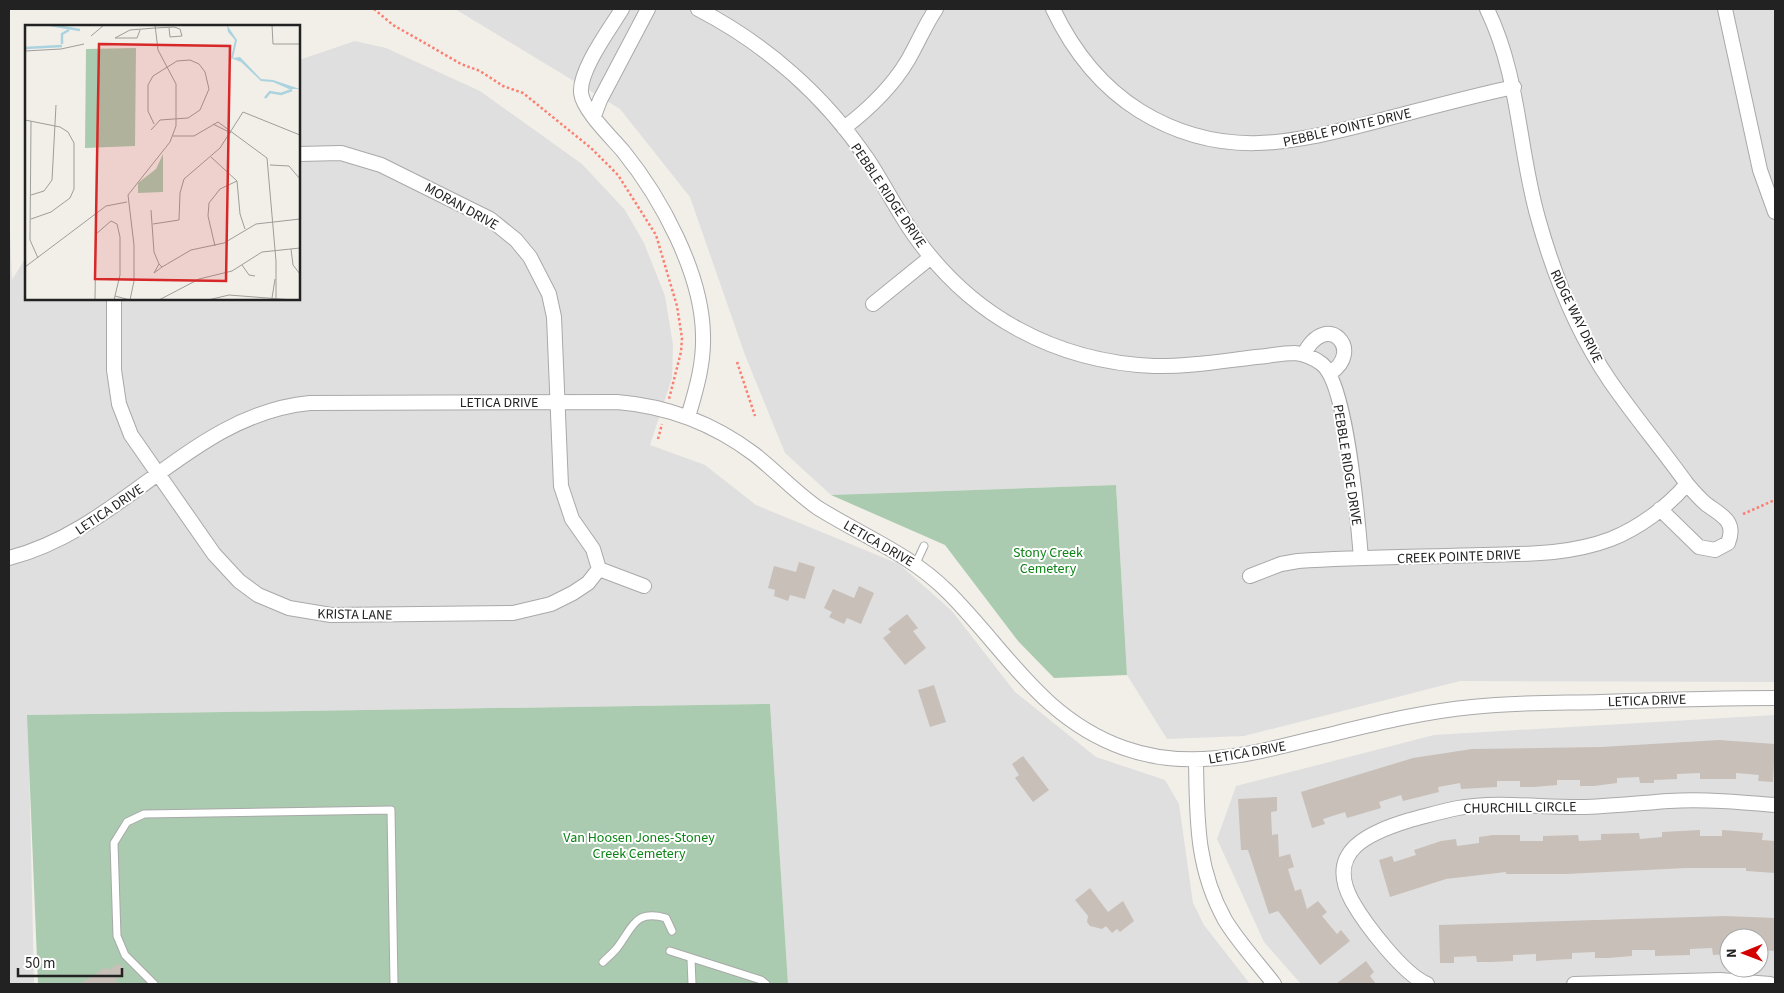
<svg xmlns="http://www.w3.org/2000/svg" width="1784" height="993" font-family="'Source Sans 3',sans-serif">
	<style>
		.residential { fill: #e0dfdf; fill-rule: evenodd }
		.cemetery { fill: #aacbaf }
		.building { fill: #c7bfb8 }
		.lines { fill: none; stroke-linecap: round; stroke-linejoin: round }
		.lane-casing { stroke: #a9a9a9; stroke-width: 9 }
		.street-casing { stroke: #a9a9a9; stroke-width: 16 }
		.path { stroke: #fa8072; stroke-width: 2.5; stroke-dasharray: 2.5 2.5; stroke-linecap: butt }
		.lane { stroke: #fff; stroke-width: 7 }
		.street { stroke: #fff; stroke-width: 14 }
		.labels { text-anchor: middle; stroke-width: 4; stroke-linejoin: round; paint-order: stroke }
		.street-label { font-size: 14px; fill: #222; stroke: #fff }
		.park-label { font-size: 14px; fill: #0c8416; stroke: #fff }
		.inset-river { fill: none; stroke: #aad3df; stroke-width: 2.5 }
		.inset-road { fill: none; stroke: #9f9d99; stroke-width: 1 }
		.view { fill: #d62828; fill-opacity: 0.15; stroke: #d62828; stroke-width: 2.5 }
		.inset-edge { fill: none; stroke: #222; stroke-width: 2.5 }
	</style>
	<rect width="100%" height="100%" fill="#f2efe9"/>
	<!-- residential -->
	<path class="residential" d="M455,9H1775V682L1460,681L1244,736L1167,739L1127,675L1116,485L831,495L785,453L745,355L690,197L620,109Z
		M355,41L386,48L480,91L582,164L625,210L644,243L665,296L673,345L672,378L650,445L705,465L756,505L899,564L952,611L1015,692L1096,757L1165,780L1179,804L1193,903L1204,925L1250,984H788L770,704L28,715L34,984H9V205L12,280L26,257V299H299V60Z
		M1775,715V984H1301L1264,942L1217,839L1236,786L1434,735ZM1729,938H1759V968H1729Z"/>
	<!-- cemetery -->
	<path class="cemetery" d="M1116,485L1127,675L1054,678L1018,641L945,545L831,495Z
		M770,704L788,984H38L27,715Z"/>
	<!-- building -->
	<path class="building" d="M799,562L815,567L805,599L790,595L788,601L774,596L775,590L768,588L774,566L796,572Z
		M859,586L874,593L861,624L847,618L844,624L829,617L832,612L824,608L833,589L854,598Z
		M907,614L918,628L913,631L926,648L905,665L883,638L891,632L888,629Z
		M934,685L946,722L930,727L918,690Z
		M1719,740L1775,744L1773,782L1758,781L1759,775L1736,773V779H1700V773L1677,774V779L1654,780V783H1640L1639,777L1617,778V783L1594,786H1580V780H1557V785L1534,787H1520V781H1497V787L1461,789L1460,783L1438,787L1439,792L1403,801L1401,795L1379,802L1381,808L1347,818L1345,812L1323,819L1325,824L1312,828L1301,792L1413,758L1472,749L1601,747Z
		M1023,756L1049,790L1033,802L1015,778L1019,775L1012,764Z
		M1277,797V811L1271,812L1272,835L1278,834L1279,857L1290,854L1294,867L1288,869L1295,891L1301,889L1307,909L1318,901L1327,912L1322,916L1337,934L1341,930L1350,941L1320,965L1278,911L1269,914L1248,850H1241L1238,799Z
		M1700,830V836H1722V830L1763,833L1762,840L1775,841V873L1746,871V868H1686L1566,874H1506V872L1446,879L1390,897L1379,860L1392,856L1394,862L1416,855L1414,850L1441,841L1456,839L1457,846L1479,843V837L1493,835H1520V841H1543V836L1578,835L1579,841L1601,840V834L1639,833L1640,839L1662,837V832Z
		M1090,888L1108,912L1123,901L1134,921L1120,932L1117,929L1112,933L1106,926L1102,929L1090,926L1087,922L1088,916L1075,900Z
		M1725,916L1775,918V951L1759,950V938H1726L1727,954L1713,955L1712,948L1690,949V955L1655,956V950H1632V956L1609,958H1595V952L1572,953V959L1550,960L1536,961V954L1513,955V961L1491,962H1477L1476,956L1454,957V963H1440L1439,925Z
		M1366,961L1374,972L1370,976L1376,984H1336Z
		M119,963L126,973L115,980L118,984H80L106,967L109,970Z"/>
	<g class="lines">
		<defs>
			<path id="lane" d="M916,563L924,546
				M670,951L761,980L766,984
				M691,959L692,984
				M603,962C607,958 613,953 617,948C633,927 635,909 666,918L672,931
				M154,984L125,955L117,936L114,843L127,822L144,814L391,810L394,984"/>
			<path id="street" d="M622,9C610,29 579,70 581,93C583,110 611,137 623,151C661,198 702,273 703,335C704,364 696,390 688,417
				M698,9C766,44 825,96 868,160C884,184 897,211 914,235C941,273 977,307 1018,329C1060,352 1107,364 1154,366C1188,367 1222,361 1256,357C1269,356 1282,353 1295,353C1305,354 1314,358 1322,364C1347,385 1358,522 1361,558
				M1053,9C1073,51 1100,86 1140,111C1220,160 1289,144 1374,122C1421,110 1467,97 1514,87
				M1725,9L1760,170L1775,212
				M594,116L600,100L648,9
				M844,128C869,109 892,87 908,60C918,43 925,25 936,9
				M299,154L341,153L381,165L490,219L516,240L530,257L549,294L554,317L561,486L572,519L593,549L599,569L644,586
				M114,299V370L119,404L131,435L214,554L239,581L258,595L289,608L331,615L513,613L551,604L573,593L588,583L599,569
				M873,304L931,257
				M1304,354C1327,309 1365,351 1330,373
				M1660,509L1699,547L1715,550L1728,543C1737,521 1721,515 1706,504C1699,498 1693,491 1687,484
				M9,558C123,529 192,414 310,403L617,402C667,406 714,424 754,454C776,471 795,492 818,508C863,536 910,554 948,592C1006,650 1042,719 1124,748C1191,772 1254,753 1320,737C1370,725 1420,712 1472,707C1515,702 1558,703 1601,702C1659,700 1717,698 1775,698
				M1250,576L1281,564L1298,561C1359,557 1420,557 1480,555C1524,554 1569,555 1611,539C1639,528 1667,507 1687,484C1662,449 1634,416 1610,381C1576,331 1554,276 1538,218C1518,148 1520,77 1487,9
				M1196,761C1197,819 1196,868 1225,920C1239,943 1258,963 1274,984
				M1427,984C1403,974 1365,924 1352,901C1324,850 1371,832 1410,820C1426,816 1442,811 1458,808C1500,801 1544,808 1586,807C1614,806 1642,803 1669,801C1705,799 1740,802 1775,805
				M1574,984L1720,980L1770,984"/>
		</defs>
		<!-- lane casing -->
		<use href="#lane" class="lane-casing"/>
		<!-- street casing -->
		<use href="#street" class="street-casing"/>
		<!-- path -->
		<path class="path" d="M374,9L393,25L430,46L461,64L480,71L503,86L523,93L591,148L618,175L656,235L677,306L682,338L681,352L669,399
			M737,362L755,416
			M658,439L662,424
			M1743,514L1775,500"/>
		<!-- lane -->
		<use href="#lane" class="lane"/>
		<!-- street -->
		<use href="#street" class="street"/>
	</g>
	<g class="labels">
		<!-- street labels -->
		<g class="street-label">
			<text transform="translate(1347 127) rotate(-13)" y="5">PEBBLE POINTE DRIVE</text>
			<text transform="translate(889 195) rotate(56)" y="5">PEBBLE RIDGE DRIVE</text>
			<text transform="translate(462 206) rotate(29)" y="5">MORAN DRIVE</text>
			<text transform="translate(1577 316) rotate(64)" y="5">RIDGE WAY DRIVE</text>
			<text x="499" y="407">LETICA DRIVE</text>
			<text transform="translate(1348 465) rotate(81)" y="5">PEBBLE RIDGE DRIVE</text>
			<text transform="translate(109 509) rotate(-34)" y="5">LETICA DRIVE</text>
			<text transform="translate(879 543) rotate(30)" y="5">LETICA DRIVE</text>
			<text transform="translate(1459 556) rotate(-2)" y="5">CREEK POINTE DRIVE</text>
			<text transform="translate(355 614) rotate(1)" y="5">KRISTA LANE</text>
			<text transform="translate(1647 700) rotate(-2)" y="5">LETICA DRIVE</text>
			<text transform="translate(1247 752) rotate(-10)" y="5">LETICA DRIVE</text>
			<text transform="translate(1520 807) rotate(-1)" y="5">CHURCHILL CIRCLE</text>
		</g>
		<!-- park labels -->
		<g class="park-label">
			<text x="1048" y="557">Stony Creek<tspan x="1048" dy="16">Cemetery</tspan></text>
			<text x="639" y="842">Van Hoosen Jones-Stoney<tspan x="639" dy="16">Creek Cemetery</tspan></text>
		</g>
	</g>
	<!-- overview -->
	<g transform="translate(25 25)">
		<rect width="275" height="275" fill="#f2efe9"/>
		<path d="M111,23L110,121L60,123L61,24ZM138,129V167L113,168V158L131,144Z" fill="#aacbaf"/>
		<path d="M202,0L212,15L208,33L215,32L236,54L248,55L275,64H264L248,57L236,56L216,37L206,33L210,15L203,7Z" fill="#aad3df"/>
		<path class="inset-river" d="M25,0L55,5M37,19V9L44,5M0,23L37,21M240,73L245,67L256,69L267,65"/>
		<path class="inset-road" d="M247,0L248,19H275M115,5L112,13H90L105,5L130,3L149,2L155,4L157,11L145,12L144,3M66,11L79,0M0,26L36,24L59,19M0,95L35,102L43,107L49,118V164L45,173L26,187L6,194M6,96L5,215L13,233M188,99L206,108M126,105L135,95L163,93L175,85L184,64L180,47L174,39L165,35L152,36L128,51L123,60V86L129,99M148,111H169L193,97L242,133L251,236V273M186,132L212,156L215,189L220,204M245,140L264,141L275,154M6,170L19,166L27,155L31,80M126,185L129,227L134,239M128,199L154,195L155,168L159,154L195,123L218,87L275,110M190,221L183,191L184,178L195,164L212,156M266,224L268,240L275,249M134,239L137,242L166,225L199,218L231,199L275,194M134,239L129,248L137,242M217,240L224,250L230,251M0,242L81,181L102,177M90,271L105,275M247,273L250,254M70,275L71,209L86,196L92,199L95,212V250L89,275M105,275L109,256V220L103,170L145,117L151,101V59L133,25L130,0M134,275L174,254L207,246L237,227L275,223M183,275L204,270L268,275"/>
		<path class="view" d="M74,19L205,21L201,256L70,254Z"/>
		<rect width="275" height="275" class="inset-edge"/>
	</g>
	<!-- border -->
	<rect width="1784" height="993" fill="none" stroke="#222222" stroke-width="20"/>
	<!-- north arrow -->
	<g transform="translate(1744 953) rotate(269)"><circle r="24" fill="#ffffff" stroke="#a7a7a7"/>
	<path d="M0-4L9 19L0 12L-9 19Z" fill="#d40000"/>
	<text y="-8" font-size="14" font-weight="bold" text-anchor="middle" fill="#222222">N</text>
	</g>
	<!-- scale -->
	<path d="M18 968v8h104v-8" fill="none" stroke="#222222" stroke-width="2.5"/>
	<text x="25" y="968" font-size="15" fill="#222222" stroke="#ffffff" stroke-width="4" paint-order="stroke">50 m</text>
</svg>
